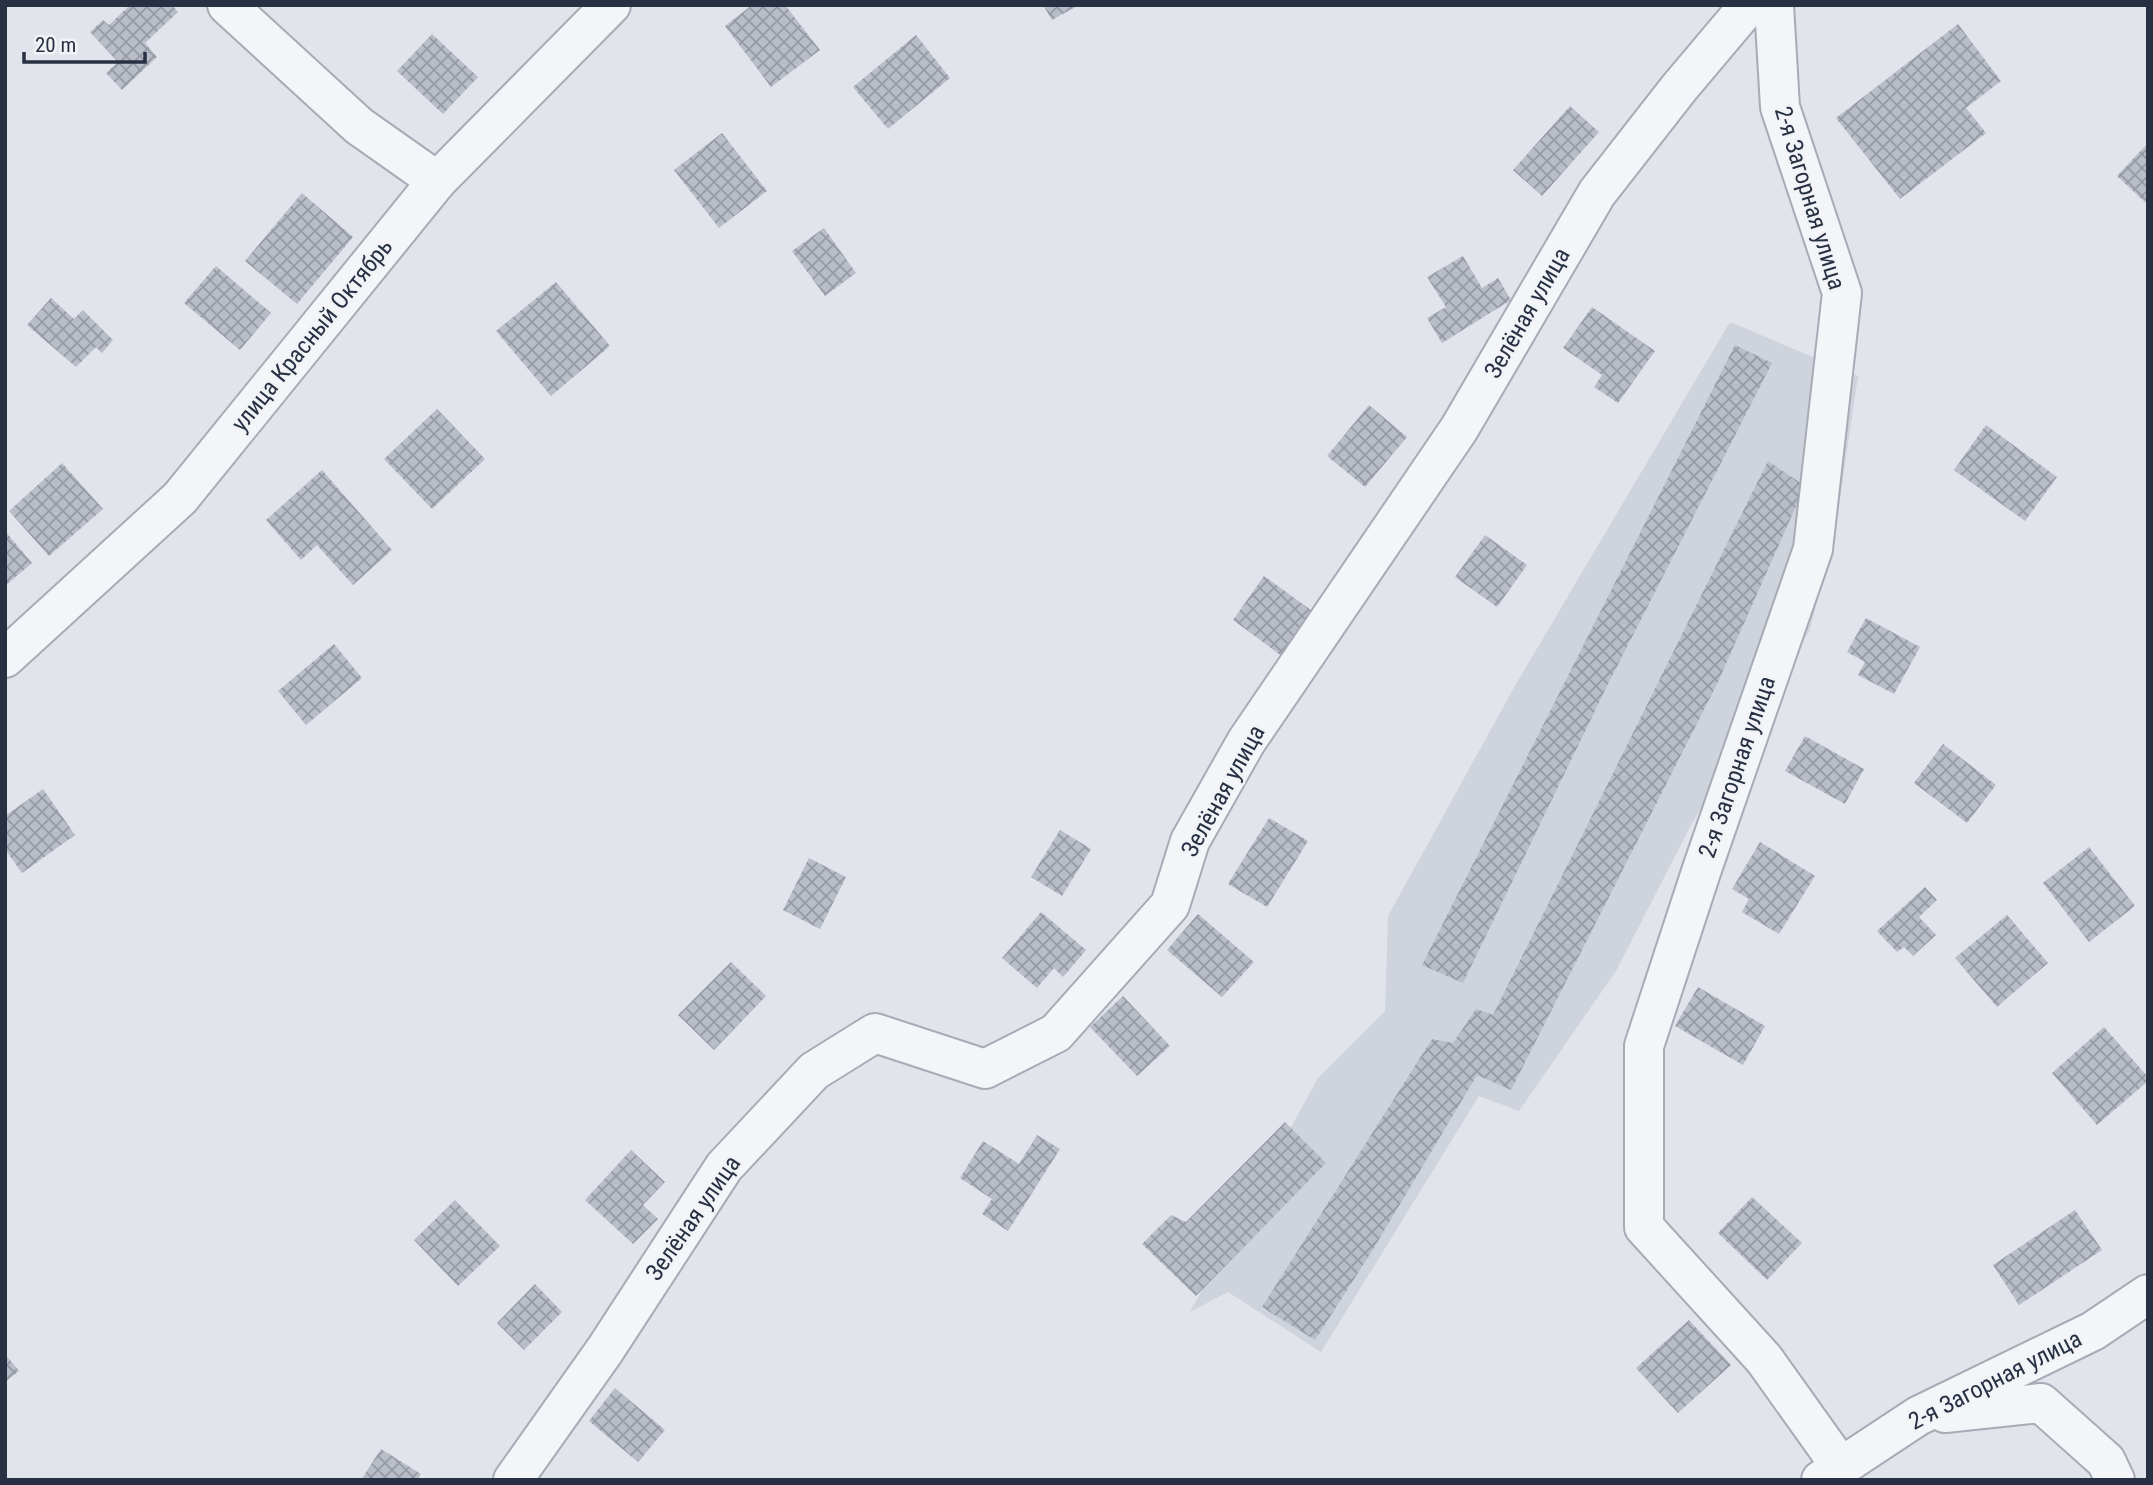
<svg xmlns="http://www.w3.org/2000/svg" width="2153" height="1485" font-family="'Roboto Condensed',sans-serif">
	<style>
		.built { fill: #cfd3dc }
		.building { fill: url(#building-cross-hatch) }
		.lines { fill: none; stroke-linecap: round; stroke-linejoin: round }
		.minor-casing { stroke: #a6abb5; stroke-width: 42 }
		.minor { stroke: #f4f5f8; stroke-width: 38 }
		.labels { text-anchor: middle; stroke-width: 5; stroke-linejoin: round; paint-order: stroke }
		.street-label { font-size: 24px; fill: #283143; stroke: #f1f3f7 }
	</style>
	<defs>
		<pattern id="building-cross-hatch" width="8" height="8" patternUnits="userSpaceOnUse" patternTransform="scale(1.75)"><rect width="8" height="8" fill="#b8bdc8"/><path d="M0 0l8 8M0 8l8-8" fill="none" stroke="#969aa4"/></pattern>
	</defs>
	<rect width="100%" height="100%" fill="#e1e4ea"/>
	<!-- built -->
	<path class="built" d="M1730,322L1858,376L1838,512L1810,630L1691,825L1616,971L1519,1111L1479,1096L1321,1352L1228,1292L1190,1312L1318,1078L1385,1011L1388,916L1516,684Z"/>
	<!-- building -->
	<path class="building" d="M130,5H172L178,12L145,43L157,57L122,90L106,73L118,62L90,32L103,20L109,25Z
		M752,5H785L820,50L771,87L725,26Z
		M1043,5H1079L1052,20Z
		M1958,24L2001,81L1966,108L1986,133L1900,199L1836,118Z
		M432,34L478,77L443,114L397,71Z
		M916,35L950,78L888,129L853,87Z
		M1570,106L1599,132L1542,196L1513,170Z
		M722,133L767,191L719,228L674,170Z
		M2148,143V205L2117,176Z
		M302,193L353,237L297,304L245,261Z
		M824,228L856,273L825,296L792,251Z
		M1463,256L1482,288L1498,278L1511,300L1442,343L1427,318L1446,307L1427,277Z
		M216,266L271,313L240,350L184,303Z
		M556,282L610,346L551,396L496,331Z
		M51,298L74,319L83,310L113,340L102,353L96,347L76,367L27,325Z
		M1592,307L1655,351L1618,403L1594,387L1602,375L1563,348Z
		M1735,345L1772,363L1607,686L1463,983L1422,965Z
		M1369,405L1407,437L1365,487L1327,456Z
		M437,409L485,459L432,509L384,459Z
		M1986,425L2057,477L2025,521L1954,470Z
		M1768,461L1805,486L1717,684L1511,1090L1477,1075L1372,1251L1315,1340L1262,1307L1432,1039L1453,1043L1476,1009L1493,1015Z
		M62,463L103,509L49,556L9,511Z
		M322,470L392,550L353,585L317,545L301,560L266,520Z
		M5,531L32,563L5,586Z
		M1485,535L1527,565L1497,607L1455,577Z
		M1264,576L1315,613L1283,657L1233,620Z
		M1866,618L1920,647L1894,694L1858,675L1865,662L1847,652Z
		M334,644L362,678L306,725L278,691Z
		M1805,736L1864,769L1845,804L1785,771Z
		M1943,744L1996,785L1967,823L1914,783Z
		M43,789L75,835L22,873L5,849V816Z
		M1269,818L1308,841L1267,907L1228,884Z
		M1060,830L1091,849L1062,896L1031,877Z
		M1760,842L1815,876L1779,934L1742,912L1749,899L1732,889Z
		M2089,847L2135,906L2089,942L2043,883Z
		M809,858L846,877L820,929L783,910Z
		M1925,887L1937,900L1919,917L1936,935L1913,956L1904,947L1897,952L1877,931Z
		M1041,912L1086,950L1063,977L1054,968L1037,988L1002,958Z
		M1198,914L1254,962L1222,997L1167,950Z
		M2007,915L2048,963L1997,1007L1955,958Z
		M731,962L766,996L714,1050L678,1015Z
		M1698,987L1765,1026L1743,1065L1675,1026Z
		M1123,996L1170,1046L1137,1076L1090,1027Z
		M2104,1027L2148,1077V1081L2097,1125L2052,1073Z
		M1285,1122L1326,1163L1196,1296L1142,1244L1171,1215L1186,1222Z
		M1037,1135L1060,1149L1008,1231L982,1214L992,1199L960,1178L983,1141L1019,1164Z
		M631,1150L665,1182L643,1205L658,1219L633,1244L585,1200Z
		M1752,1197L1802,1243L1767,1280L1718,1233Z
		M455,1200L500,1246L458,1286L414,1240Z
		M2075,1210L2102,1250L2019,1305L1993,1265Z
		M535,1284L562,1312L524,1350L497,1323Z
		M1689,1320L1731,1365L1678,1413L1636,1368Z
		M5,1354L19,1371L5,1382Z
		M615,1388L665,1430L638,1462L589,1421Z
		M381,1449L421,1474L417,1480H361Z"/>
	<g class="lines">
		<defs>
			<path id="minor" d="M227,5L359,126L437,181
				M1774,5L1780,107L1842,293L1813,549L1702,869L1644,1046V1227L1764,1359L1841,1467
				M5,658L180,498L437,181L611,5
				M1945,1413L2041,1403L2106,1461L2115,1480
				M513,1480L605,1350L724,1167L814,1071L875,1033L985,1069L1056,1033L1170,905L1190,841L1246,742L1459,429L1597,193L1679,88L1749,5
				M1821,1480L1918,1416L2093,1331L2148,1294"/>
		</defs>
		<!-- minor casing -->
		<use href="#minor" class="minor-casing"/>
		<!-- minor -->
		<use href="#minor" class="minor"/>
	</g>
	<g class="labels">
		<!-- street labels -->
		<g class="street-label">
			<text transform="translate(1810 198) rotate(73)" y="8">2-я Загорная улица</text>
			<text transform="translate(1527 313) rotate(-60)" y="8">Зелёная улица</text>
			<text transform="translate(312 335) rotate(-51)" y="8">улица Красный Октябрь</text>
			<text transform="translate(1737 767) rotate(-71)" y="8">2-я Загорная улица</text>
			<text transform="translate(1223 791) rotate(-61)" y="8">Зелёная улица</text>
			<text transform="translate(693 1218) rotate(-55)" y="8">Зелёная улица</text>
			<text transform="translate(1995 1380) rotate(-27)" y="8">2-я Загорная улица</text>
		</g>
	</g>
	<!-- border -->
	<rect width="2153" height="1485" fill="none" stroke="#283143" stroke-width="14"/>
	<!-- scale -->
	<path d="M24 52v10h121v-10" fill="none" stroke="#283143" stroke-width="3.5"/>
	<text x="35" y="52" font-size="21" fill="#283143" stroke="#f1f3f7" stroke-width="5" paint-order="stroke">20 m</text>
</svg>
